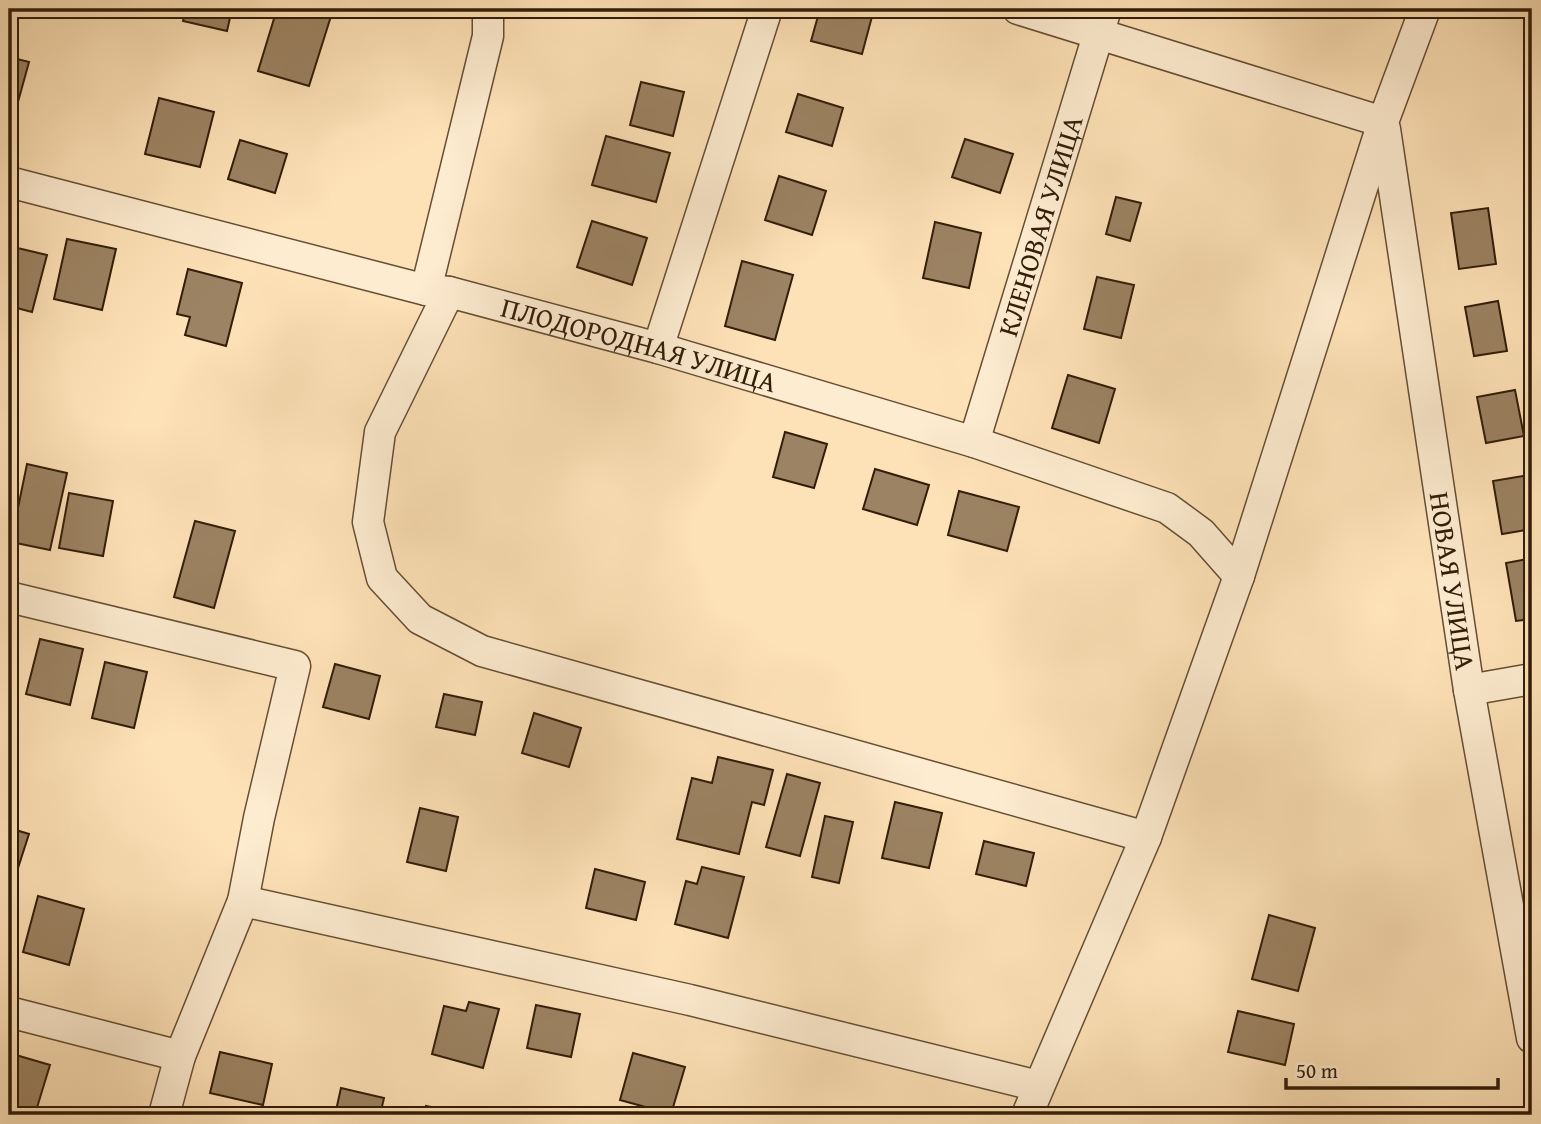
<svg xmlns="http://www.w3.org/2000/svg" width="1541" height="1124" font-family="'Gentium Book Plus',serif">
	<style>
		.building { fill: #9c8363; stroke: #321d09; stroke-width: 2 }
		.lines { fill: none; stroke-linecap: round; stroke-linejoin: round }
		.minor-casing { stroke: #654e34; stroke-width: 33 }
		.minor { stroke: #feecd0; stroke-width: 30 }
		.labels { text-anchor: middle; stroke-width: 5; stroke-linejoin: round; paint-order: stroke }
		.street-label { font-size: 28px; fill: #321d09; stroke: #feecd0 }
	</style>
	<rect width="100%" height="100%" fill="#fee2b7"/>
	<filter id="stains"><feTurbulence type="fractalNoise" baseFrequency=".00286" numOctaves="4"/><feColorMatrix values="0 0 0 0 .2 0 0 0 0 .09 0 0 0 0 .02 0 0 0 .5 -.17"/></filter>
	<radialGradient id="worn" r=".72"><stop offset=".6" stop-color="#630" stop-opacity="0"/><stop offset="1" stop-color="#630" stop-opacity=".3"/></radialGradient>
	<!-- building -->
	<path class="building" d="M186,9H232L227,31L183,21Z
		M277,9H319L332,13L309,86L258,71Z
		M820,9H874L862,54L811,41Z
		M9,57L29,62L10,131H9Z
		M641,82L684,92L673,136L630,125Z
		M798,94L843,108L832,146L786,132Z
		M159,98L214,112L200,167L145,154Z
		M606,136L670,153L656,202L592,185Z
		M965,139L1013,154L1000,193L952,177Z
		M240,140L287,154L275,193L228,179Z
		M779,176L826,191L812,235L765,220Z
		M1116,197L1141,203L1130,241L1106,234Z
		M1488,208L1496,264L1459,269L1451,213Z
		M592,221L647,238L632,285L577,267Z
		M935,222L981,233L969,288L923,278Z
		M67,239L116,249L102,310L54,299Z
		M9,246L47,255L32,312L9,306Z
		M742,261L793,275L775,340L725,326Z
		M188,269L242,283L226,346L185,335L190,317L177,314Z
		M1097,277L1134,285L1121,338L1084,329Z
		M1498,301L1507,351L1474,356L1465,307Z
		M1068,375L1115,389L1099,443L1052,428Z
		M1515,390L1524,436L1486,443L1477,397Z
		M785,432L827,444L814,488L773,477Z
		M27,464L67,473L50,550L11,542Z
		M875,469L929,485L917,525L863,509Z
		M1529,475L1532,494V529L1502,534L1493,481Z
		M959,491L1019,507L1007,551L948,535Z
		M69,493L113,501L103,556L59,548Z
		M195,521L235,531L214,608L174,597Z
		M1532,558V619L1516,621L1506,563Z
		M9,638L17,640L9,671Z
		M40,639L83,649L70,705L26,694Z
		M105,662L147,672L134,728L92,718Z
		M335,664L380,676L369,719L323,707Z
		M444,694L482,702L475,735L436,727Z
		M534,713L581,728L569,767L522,753Z
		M718,757L773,770L764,805L752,802L739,854L677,839L692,778L712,783Z
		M787,774L820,783L800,856L766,847Z
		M895,802L942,813L929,868L882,858Z
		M420,808L458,817L446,871L407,862Z
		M825,816L853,822L839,883L812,877Z
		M9,828L29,834L9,896Z
		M984,841L1034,853L1026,886L976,874Z
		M702,867L744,877L728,938L675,924L686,881L697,884Z
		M595,869L645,882L636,920L586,908Z
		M38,896L84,909L69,965L23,952Z
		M1269,915L1315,928L1298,991L1252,979Z
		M469,1002L499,1009L483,1068L432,1054L444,1006L466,1011Z
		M536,1005L580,1014L571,1057L527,1048Z
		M1238,1011L1294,1024L1285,1065L1228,1052Z
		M220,1052L272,1064L263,1105L210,1093Z
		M9,1053L50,1065L35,1114L9,1107Z
		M633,1053L685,1067L671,1114L620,1100Z
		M341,1088L384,1098L380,1115H335Z
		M426,1106L474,1115H408L409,1110L425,1113Z"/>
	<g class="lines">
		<defs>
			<g id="minor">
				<path d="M1018,9L1383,122"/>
				<path id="s1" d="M1385,129L1469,690L1532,1038"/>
				<path id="s2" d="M9,182L426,290L449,292L658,348L974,442L1167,508L1201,533L1239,576"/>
				<path d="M426,290L488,36V9"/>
				<path d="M449,292L380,432L368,522L382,578L420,619L482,651L1146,837"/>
				<path d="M658,348L767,9"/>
				<path id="s3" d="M974,442L1106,9"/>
				<path d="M9,597L295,666L259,818L243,901L180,1056L164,1115"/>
				<path d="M1469,690L1532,679"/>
				<path d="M243,901L690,1000L1038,1086"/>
				<path d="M9,1012L180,1056"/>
				<path d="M1027,1115L1146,837L1239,576L1383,122L1425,9"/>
			</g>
		</defs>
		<!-- minor casing -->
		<use href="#minor" class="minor-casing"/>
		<!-- minor -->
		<use href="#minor" class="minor"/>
	</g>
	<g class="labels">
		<!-- street labels -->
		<g class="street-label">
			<text dy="10" stroke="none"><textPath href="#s3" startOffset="226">КЛЕНОВАЯ УЛИЦА</textPath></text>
			<text dy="10" stroke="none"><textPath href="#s2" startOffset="651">ПЛОДОРОДНАЯ УЛИЦА</textPath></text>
			<text dy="10" stroke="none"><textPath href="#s1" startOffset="457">НОВАЯ УЛИЦА</textPath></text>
		</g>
	</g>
	<!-- margin -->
	<rect width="1541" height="1124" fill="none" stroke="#fee2b7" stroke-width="35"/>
	<rect x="10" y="10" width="1520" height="1103" fill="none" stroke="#321d09" stroke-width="3.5"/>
	<rect x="18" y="18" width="1506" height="1089" fill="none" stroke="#321d09" stroke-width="2"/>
	<!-- scale -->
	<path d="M1286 1078v10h212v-10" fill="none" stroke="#321d09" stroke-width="3.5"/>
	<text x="1296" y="1078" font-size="21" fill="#321d09" stroke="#feecd0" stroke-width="5" paint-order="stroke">50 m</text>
	<rect width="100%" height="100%" filter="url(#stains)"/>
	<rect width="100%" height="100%" fill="url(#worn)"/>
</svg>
